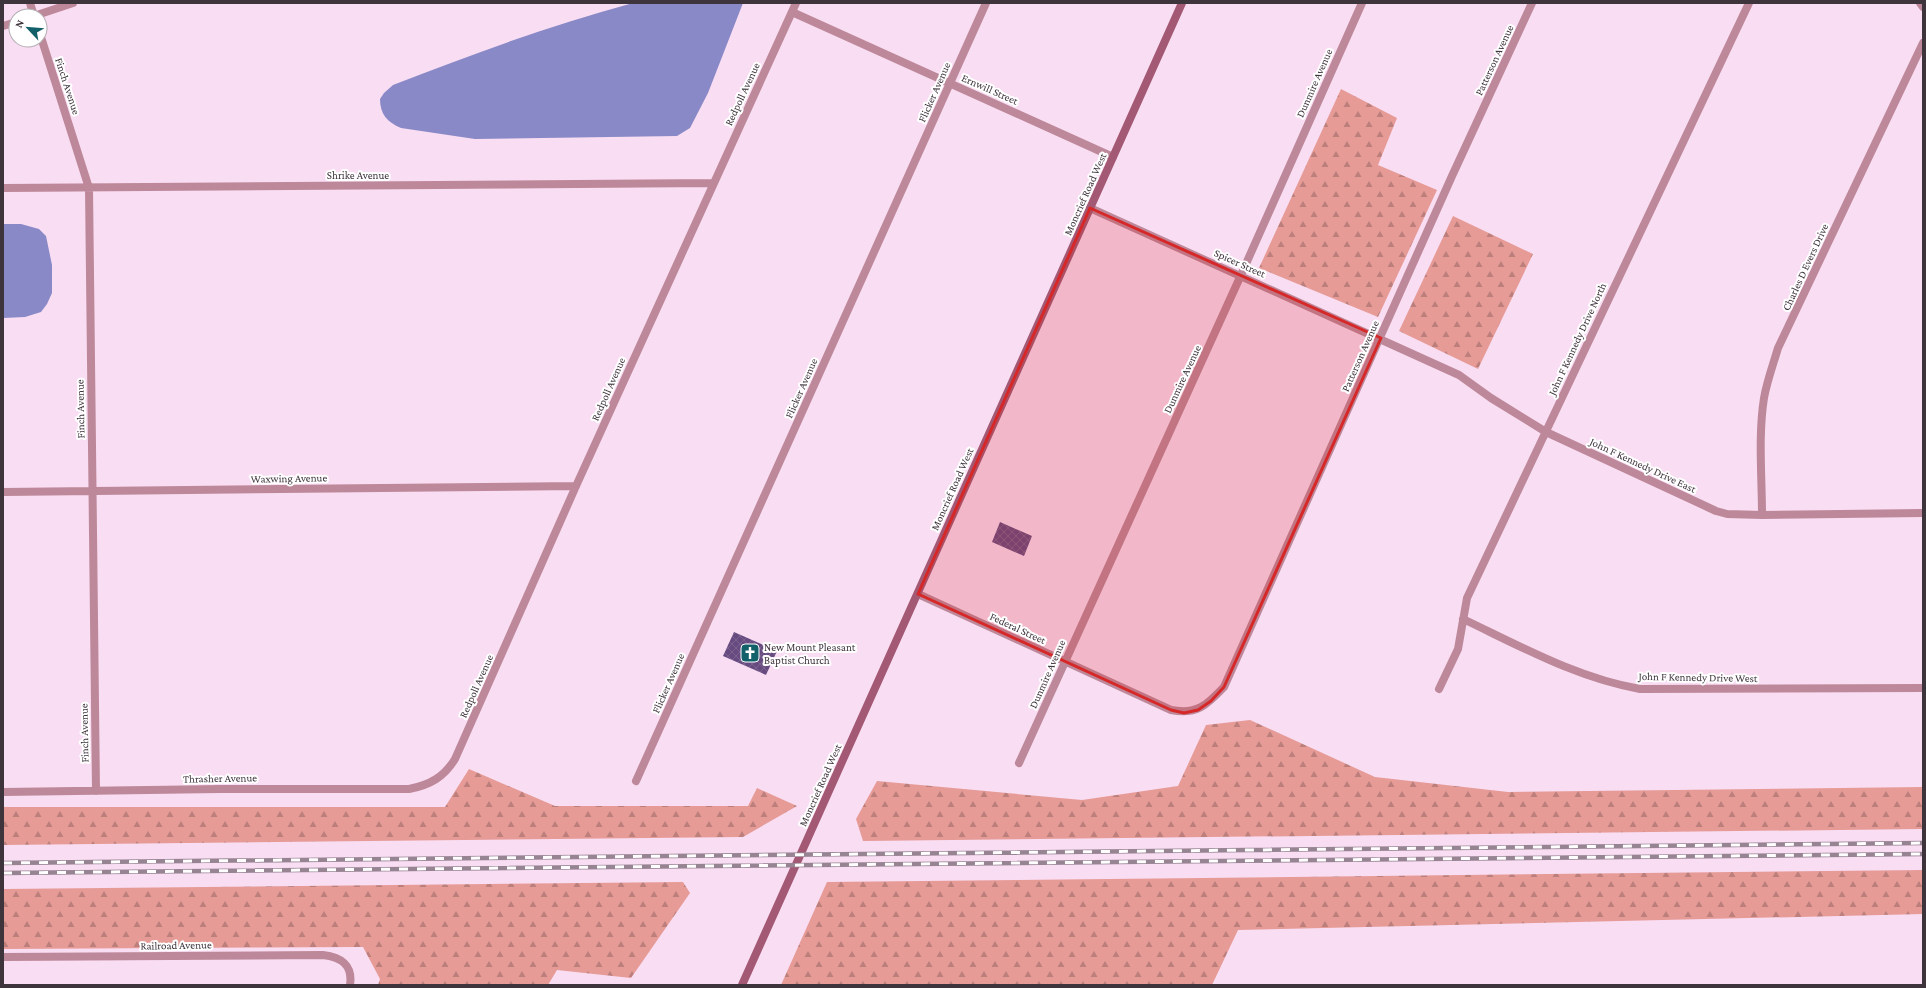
<svg xmlns="http://www.w3.org/2000/svg" width="1926" height="988" font-family="'Crimson Pro',serif">
	<style>
		.forest { fill: url(#forest-firs) }
		.water { fill: #8889c6 }
		.building { fill: url(#building-cross-hatch) }
		.lines { fill: none; stroke-linecap: round; stroke-linejoin: round }
		.street { stroke: #bd8899; stroke-width: 8 }
		.secondary { stroke: #a35973; stroke-width: 8 }
		.rail-casing { stroke: #968492; stroke-width: 4.5 }
		.rail { stroke: #fff; stroke-width: 3; stroke-dasharray: 9; stroke-linecap: butt }
		.marked { fill: #d62828; fill-opacity: 0.2; stroke: #d62828; stroke-width: 3; stroke-linejoin: round }
		.labels { text-anchor: middle; stroke-width: 4; stroke-linejoin: round; paint-order: stroke }
		.street-label { font-size: 11px; fill: #3e343c; stroke: #fff }
		.poi-label { font-size: 11px; fill: #3e343c; stroke: #fff; text-anchor: start }
	</style>
	<defs>
		<pattern id="forest-firs" width="22" height="20" patternUnits="userSpaceOnUse"><rect width="22" height="20" fill="#e69b96"/><path d="M5 1l3.5 6h-7zM16 11l3.5 6h-7z" fill="#bc7f7c"/></pattern>
		<pattern id="building-cross-hatch" width="8" height="8" patternUnits="userSpaceOnUse"><rect width="8" height="8" fill="#674a80"/><path d="M0 0l8 8M0 8l8-8" fill="none" stroke="#7a628e"/></pattern>
	</defs>
	<rect width="100%" height="100%" fill="#f9ddf3"/>
	<!-- forest -->
	<path class="forest" d="M1341,89L1397,118L1378,165L1437,190L1378,317L1259,268Z
		M1453,216L1533,254L1478,369L1399,331Z
		M1250,720L1375,777L1508,792L1923,787V829L863,841L856,819L877,781L1082,800L1178,786L1206,725Z
		M469,769L555,806H748L757,788L797,806L743,837L3,845V807H445Z
		M1923,870V914L1238,930L1212,985H781L827,882Z
		M683,882L690,893L631,978L557,970L548,985H378L380,979L363,947L3,949V889Z"/>
	<!-- water -->
	<path class="water" d="M633,3H743L708,93L690,128L677,136L475,139L401,128C387,122 380,114 380,99L384,93L393,85C473,54 551,25 633,3Z
		M3,224H21L39,229L46,236L52,265V293L47,304L41,312L25,317L3,318Z"/>
	<!-- building -->
	<path class="building" d="M1000,522L1032,536L1024,556L992,542Z
		M734,632L777,651L766,675L723,656Z"/>
	<g class="lines">
		<!-- street -->
		<path class="street" d="M30,3L34,16
			M1920,3L1923,7
			M792,12L1113,157
			M34,16L73,3
			M3,26L16,22
			M40,34L89,188L96,791
			M3,188L713,183
			M1090,208L1459,375L1491,398L1546,432L1716,511L1727,514L1762,515L1923,513
			M3,492L576,486
			M1762,515C1762,477 1758,436 1764,398C1767,381 1773,365 1778,348L1923,43
			M918,594L1171,710C1197,715 1207,705 1224,687L1452,176L1532,3
			M1463,619C1520,646 1577,678 1640,689L1923,688
			M1439,689L1458,649L1467,598L1749,3
			M1019,763L1241,275L1362,3
			M636,781L986,3
			M3,792L220,789H409C430,785 444,777 455,759L576,486L796,3
			M3,957L323,955C341,957 353,965 350,985"/>
		<!-- secondary -->
		<path class="secondary" d="M742,985L1182,3"/>
		<defs>
			<path id="rail" d="M3,863L1923,843
				M3,873L1923,854"/>
		</defs>
		<!-- rail casing -->
		<use href="#rail" class="rail-casing"/>
		<!-- rail -->
		<use href="#rail" class="rail"/>
	</g>
	<!-- marked area -->
	<path class="marked" d="M1090,208L1381,338L1224,687L1211,701L1198,710L1184,713L1171,710L918,594Z"/>
	<!-- icons -->
	<defs>
		<symbol id="church-square" viewBox="-11 -11 22 22"><rect x="-9" y="-9" width="18" height="18" rx="4" fill="#12616a" stroke="#fff"/><path d="M-1.2-6h2.4v3.5h3.3v2.4h-3.3V6h-2.4V-.1h-3.3v-2.4h3.3Z" fill="#fff"/></symbol>
	</defs>
	<g fill-rule="evenodd">
		<use href="#church-square" x="739" y="642" width="22" height="22"/>
	</g>
	<g class="labels">
		<!-- street labels -->
		<g class="street-label">
			<text transform="translate(1494 60) rotate(-65)" y="4">Patterson Avenue</text>
			<text transform="translate(1314 83) rotate(-66)" y="4">Dunmire Avenue</text>
			<text transform="translate(68 86) rotate(72)" y="4">Finch Avenue</text>
			<text transform="translate(990 89) rotate(24)" y="4">Ernwill Street</text>
			<text transform="translate(934 92) rotate(-66)" y="4">Flicker Avenue</text>
			<text transform="translate(742 94) rotate(-65)" y="4">Redpoll Avenue</text>
			<text x="358" y="179">Shrike Avenue</text>
			<text transform="translate(1085 194) rotate(-66)" y="4">Moncrief Road West</text>
			<text transform="translate(1240 263) rotate(24)" y="4">Spicer Street</text>
			<text transform="translate(1805 267) rotate(-65)" y="4">Charles D Evers Drive</text>
			<text transform="translate(1577 339) rotate(-65)" y="4">John F Kennedy Drive North</text>
			<text transform="translate(1360 356) rotate(-66)" y="4">Patterson Avenue</text>
			<text transform="translate(1182 379) rotate(-65)" y="4">Dunmire Avenue</text>
			<text transform="translate(801 388) rotate(-66)" y="4">Flicker Avenue</text>
			<text transform="translate(608 389) rotate(-66)" y="4">Redpoll Avenue</text>
			<text transform="translate(80 409) rotate(-91)" y="4">Finch Avenue</text>
			<text transform="translate(1643 465) rotate(25)" y="4">John F Kennedy Drive East</text>
			<text transform="translate(289 478) rotate(-1)" y="4">Waxwing Avenue</text>
			<text transform="translate(952 489) rotate(-66)" y="4">Moncrief Road West</text>
			<text transform="translate(1018 628) rotate(25)" y="4">Federal Street</text>
			<text transform="translate(1047 674) rotate(-66)" y="4">Dunmire Avenue</text>
			<text transform="translate(1698 677) rotate(1)" y="4">John F Kennedy Drive West</text>
			<text transform="translate(668 683) rotate(-66)" y="4">Flicker Avenue</text>
			<text transform="translate(476 686) rotate(-66)" y="4">Redpoll Avenue</text>
			<text transform="translate(84 733) rotate(-91)" y="4">Finch Avenue</text>
			<text transform="translate(220 778) rotate(-1)" y="4">Thrasher Avenue</text>
			<text transform="translate(820 785) rotate(-66)" y="4">Moncrief Road West</text>
			<text transform="translate(176 945) rotate(-1)" y="4">Railroad Avenue</text>
		</g>
		<!-- poi labels -->
		<g class="poi-label">
			<text x="764" y="651">New Mount Pleasant<tspan x="764" dy="13">Baptist Church</tspan></text>
		</g>
	</g>
	<!-- border -->
	<rect width="1926" height="988" fill="none" stroke="#3e343c" stroke-width="8"/>
	<!-- north arrow -->
	<g transform="translate(28 28) rotate(296)"><circle r="19" fill="#ffffff" stroke="#b2aeb1"/>
	<path d="M0-3L7 15L0 10L-7 15Z" fill="#12616a"/>
	<text y="-6" font-size="11" font-weight="bold" text-anchor="middle" fill="#3e343c">N</text>
	</g>
</svg>
